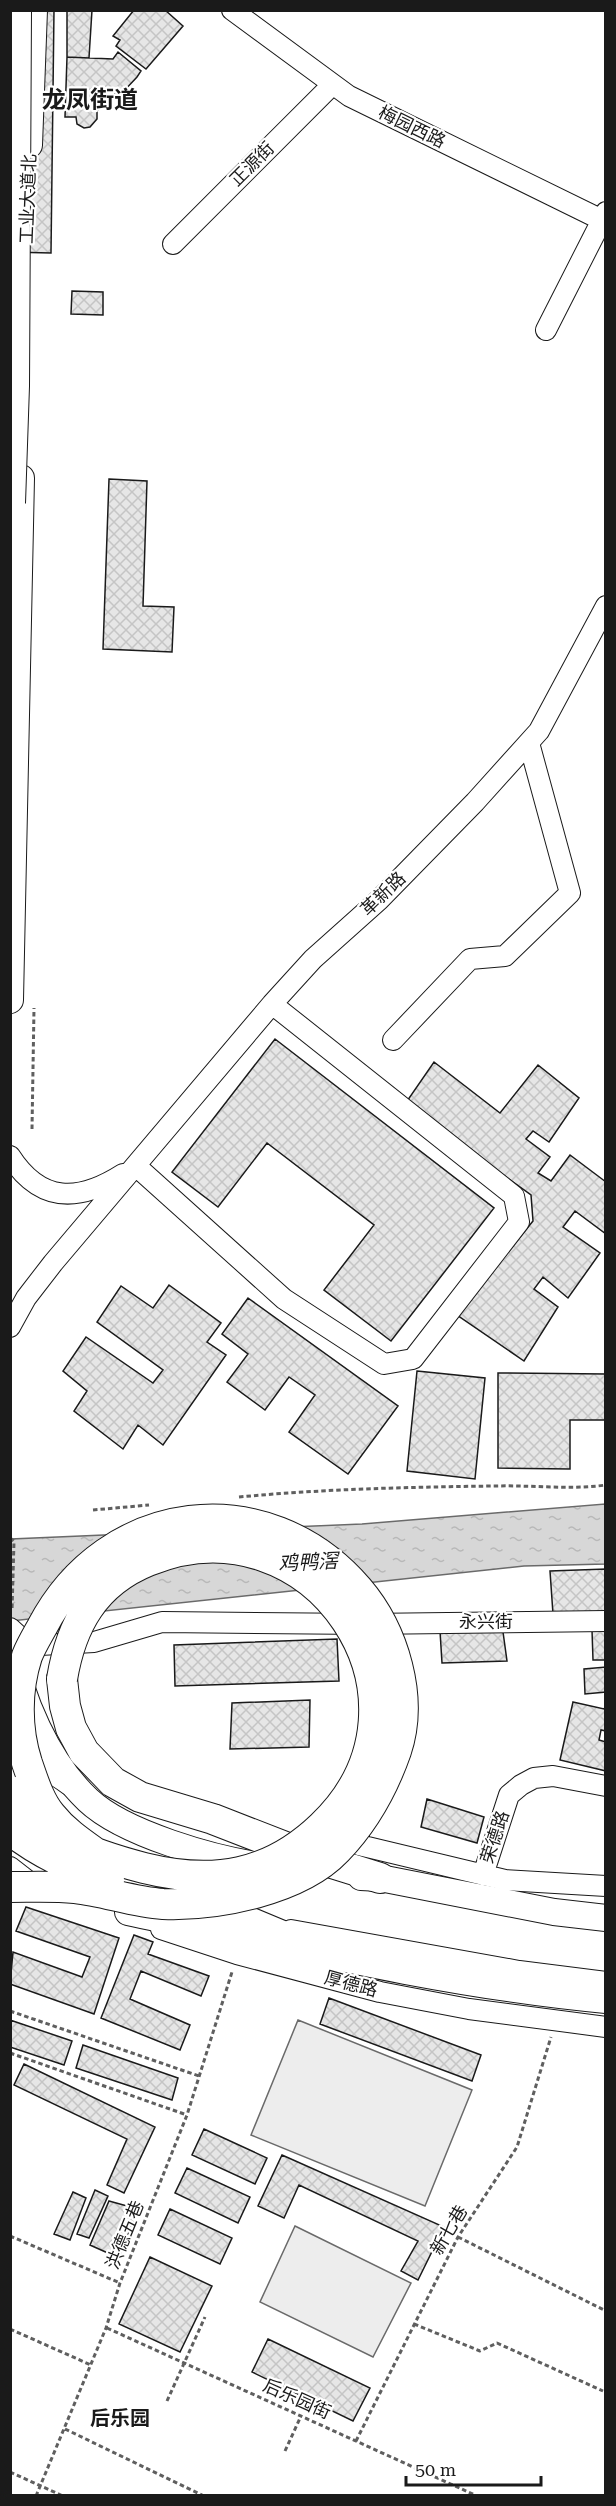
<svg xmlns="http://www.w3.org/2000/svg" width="616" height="2506" font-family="'Roboto Serif','Noto Sans SC',serif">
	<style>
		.pitch { fill: #ededed; stroke: #6a6a6a; stroke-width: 1.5 }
		.water { fill: url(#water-ripples); stroke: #6a6a6a; stroke-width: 1.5 }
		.building { fill: url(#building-cross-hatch); stroke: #1a1a1a; stroke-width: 1.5 }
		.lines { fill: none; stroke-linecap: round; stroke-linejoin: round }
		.minor-casing { stroke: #1a1a1a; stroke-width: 22 }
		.major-casing { stroke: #1a1a1a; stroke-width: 28 }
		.highway-casing { stroke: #1a1a1a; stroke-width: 32 }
		.path { stroke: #5f5f5f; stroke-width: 3; stroke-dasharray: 4.5 3; stroke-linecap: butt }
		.minor { stroke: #fff; stroke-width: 20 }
		.major { stroke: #fff; stroke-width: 26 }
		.highway { stroke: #fff; stroke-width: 30 }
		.highway-bridge-casing { stroke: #1a1a1a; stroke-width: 32; stroke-linecap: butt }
		.highway-bridge { stroke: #fff; stroke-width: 30 }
		.labels { text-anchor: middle; stroke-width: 4.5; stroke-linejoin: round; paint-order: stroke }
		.street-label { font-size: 18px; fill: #1a1a1a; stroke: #fff }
		.water-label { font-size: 20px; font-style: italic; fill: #1a1a1a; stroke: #fff }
		.neighbourhood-label { font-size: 20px; font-weight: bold; fill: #1a1a1a; stroke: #fff }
		.district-label { font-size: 24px; font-weight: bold; fill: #1a1a1a; stroke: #fff }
	</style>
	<defs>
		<pattern id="water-ripples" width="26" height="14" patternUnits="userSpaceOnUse" patternTransform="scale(1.5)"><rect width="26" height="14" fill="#d7d7d7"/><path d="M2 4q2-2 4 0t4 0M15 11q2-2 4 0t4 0" fill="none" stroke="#b8b8b8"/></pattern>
		<pattern id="building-cross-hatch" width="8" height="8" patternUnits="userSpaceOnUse" patternTransform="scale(1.5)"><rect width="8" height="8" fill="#e6e6e6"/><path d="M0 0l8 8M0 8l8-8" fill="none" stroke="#c5c5c5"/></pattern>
	</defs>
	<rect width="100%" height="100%" fill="#fff"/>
	<!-- pitch -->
	<path class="pitch" d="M298,2020L472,2090L425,2206L251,2135Z
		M295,2226L411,2283L373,2357L260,2302Z"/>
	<!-- water -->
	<path class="water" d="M605,1504V1564L524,1566L11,1621V1539L362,1524Z"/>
	<!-- building -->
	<path class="building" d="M10,10H54L51,253L10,252Z
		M67,10H92L89,58L67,57Z
		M134,10H165L183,26L146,69L116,46L120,40L113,36Z
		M118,52L141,71L137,77L122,93L116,92L107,106L103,104L97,111V119L90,127L84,128L77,124L76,117H65L67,57L113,59Z
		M72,291L103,292V315L71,314Z
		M109,479L147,481L143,606L174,607L172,652L103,649Z
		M275,1039L494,1208L391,1341L324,1290L374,1225L267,1143L218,1207L172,1172Z
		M434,1062L500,1113L538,1065L579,1098L549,1142L533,1131L526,1139L550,1157L538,1173L551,1181L570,1155L606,1182V1234L575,1211L563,1227L600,1253L568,1298L543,1277L534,1289L558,1307L524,1361L457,1315L533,1221L531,1195L405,1104Z
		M169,1285L221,1323L207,1342L226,1355L163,1445L138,1425L123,1449L74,1411L87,1391L63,1371L86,1337L153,1383L163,1370L97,1322L121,1286L153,1308Z
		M248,1298L398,1406L348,1474L289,1432L315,1395L289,1377L265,1410L227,1382L248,1354L222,1334Z
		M417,1371L485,1378L475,1479L407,1471Z
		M498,1373L606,1374V1420H570V1469L498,1468Z
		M606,1569V1612L553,1614L550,1571Z
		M606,1629V1660H593L592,1630Z
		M440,1631L503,1632L507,1661L442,1663Z
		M337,1639L339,1681L175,1686L174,1645Z
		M606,1667V1692L585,1694L584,1669Z
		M310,1700L309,1747L230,1749L232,1703Z
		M573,1702L604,1709L606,1706V1731L601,1730L599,1740L606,1742V1771L560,1760Z
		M427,1799L484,1817L477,1843L421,1827Z
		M26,1907L119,1938L94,2014L10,1984L13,1952L82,1977L90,1957L16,1931Z
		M134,1935L153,1942L148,1954L209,1976L201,1996L141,1971L130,1999L190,2025L180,2050L101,2018Z
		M329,1998L481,2055L472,2081L320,2024Z
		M10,2020L72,2041L64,2065L10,2047Z
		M83,2045L178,2078L172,2100L76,2068Z
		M24,2064L155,2127L124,2193L107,2185L127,2139L14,2085Z
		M204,2129L267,2158L255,2184L192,2155Z
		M282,2155L444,2227L418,2280L401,2271L418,2241L299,2185L284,2218L258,2206Z
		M187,2168L250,2197L238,2223L175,2193Z
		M95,2190L108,2196L89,2238L77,2234Z
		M73,2192L86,2198L70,2240L54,2234Z
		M109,2201L138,2209L119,2258L90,2245Z
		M170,2209L232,2238L220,2264L158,2235Z
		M150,2257L212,2286L180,2352L119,2324Z
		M268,2339L370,2388L353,2421L252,2372Z"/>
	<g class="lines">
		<defs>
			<path id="minor" d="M232,10L349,96L606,222
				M173,244L332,85
				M546,330L606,212
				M393,1040L470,959L505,956L570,893L529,743
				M10,1156C41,1204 79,1202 123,1174
				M136,1166L284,1299L384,1364L413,1359L519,1222L514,1196L272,1004
				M10,1327L26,1298L53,1263L272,1004L313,959L379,900L475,802L539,731L606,606
				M10,1628L21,1638L40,1645L94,1642L162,1622L366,1624L606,1621
				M10,1773L17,1768C42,1768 49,1770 69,1785
				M359,1822V1845L505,1880L606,1886
				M10,1867L37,1888
				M483,1875L509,1795L521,1785L534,1778L553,1776L606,1786
				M161,1929L237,1954L380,1992L469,2009L606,2027
				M291,1930L519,1971L606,1982"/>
			<path id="major" d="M29,145L34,10
				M10,1000L21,478
				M10,1643C20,1698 47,1761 88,1800C124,1834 214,1859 262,1866
				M361,1877L380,1878L554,1912L606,1918
				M128,1912C286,1946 444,1985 606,2000"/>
			<path id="highway" d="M62,1679L65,1706L71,1728L84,1752L113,1782L140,1797L213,1819L303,1854L380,1878
				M124,1870L328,1955"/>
		</defs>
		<!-- minor casing -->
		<use href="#minor" class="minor-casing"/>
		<!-- major casing -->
		<use href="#major" class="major-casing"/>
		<!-- highway casing -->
		<use href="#highway" class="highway-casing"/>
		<!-- path -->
		<path class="path" d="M32,1129L34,1008
			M239,1497C324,1489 410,1487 496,1486C532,1485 569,1490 606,1485
			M93,1510L149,1505
			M10,1538L14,1541L12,1611
			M10,2011L199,2076
			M10,2053L187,2115
			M10,2236L120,2283
			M458,2237L606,2311
			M414,2324L480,2351L497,2343L603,2391
			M107,2328L477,2496
			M10,2329L91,2365
			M167,2401L205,2317
			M65,2429L204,2496
			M356,2441L458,2237L517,2147L551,2037
			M285,2451L301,2416
			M10,2472L63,2496
			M36,2496L106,2328L120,2283L187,2115L232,1972"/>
		<!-- minor -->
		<use href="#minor" class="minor"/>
		<!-- major -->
		<use href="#major" class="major"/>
		<!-- highway -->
		<use href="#highway" class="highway"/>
		<defs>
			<path id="highway-bridge" d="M10,503L14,386L16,10
				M10,1791C40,1837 94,1855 144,1868C213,1885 270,1876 322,1826C454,1700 313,1493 148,1561C94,1583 71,1625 62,1679
				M10,1830C41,1854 72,1868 109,1880
				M10,1887C32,1887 54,1886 75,1888C104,1891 133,1902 163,1904C217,1906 299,1890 337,1850C364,1822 383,1788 396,1751C414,1698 394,1631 358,1589C266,1482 107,1502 42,1627C37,1636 31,1646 27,1656C16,1690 16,1729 27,1763C33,1780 39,1801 51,1815C66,1834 86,1846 105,1860"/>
		</defs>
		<!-- highway-bridge casing -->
		<use href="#highway-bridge" class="highway-bridge-casing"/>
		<!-- highway-bridge -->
		<use href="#highway-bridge" class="highway-bridge"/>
	</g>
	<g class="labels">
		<!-- street labels -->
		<g class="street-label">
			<text transform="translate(412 127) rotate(26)" y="6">梅园西路</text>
			<text transform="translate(252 164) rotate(-45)" y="6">正源街</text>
			<text transform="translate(28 199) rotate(-88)" y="6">工业大道北</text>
			<text transform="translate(383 894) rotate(-44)" y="6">革新路</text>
			<text x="486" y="1628">永兴街</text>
			<text transform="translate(495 1837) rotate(-72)" y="6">荣德路</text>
			<text transform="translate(351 1984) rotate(15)" y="6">厚德路</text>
			<text transform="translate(449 2230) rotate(-59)" y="6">新七巷</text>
			<text transform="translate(125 2235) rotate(-68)" y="6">洪德五巷</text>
			<text transform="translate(297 2399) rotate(24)" y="6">后乐园街</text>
		</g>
		<!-- water labels -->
		<g class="water-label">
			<text transform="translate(308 1562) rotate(-3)" y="7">鸡鸭滘</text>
		</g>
		<!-- neighbourhood labels -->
		<g class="neighbourhood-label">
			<text x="120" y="2425">后乐园</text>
		</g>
		<!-- district labels -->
		<g class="district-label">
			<text x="90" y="108">龙凤街道</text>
		</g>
	</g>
	<!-- border -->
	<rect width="616" height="2506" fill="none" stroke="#1a1a1a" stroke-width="24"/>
	<!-- scale -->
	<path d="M406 2476v9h135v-9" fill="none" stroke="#1a1a1a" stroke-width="3"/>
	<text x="415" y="2476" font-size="18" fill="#1a1a1a" stroke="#ffffff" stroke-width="4.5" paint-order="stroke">50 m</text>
</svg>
